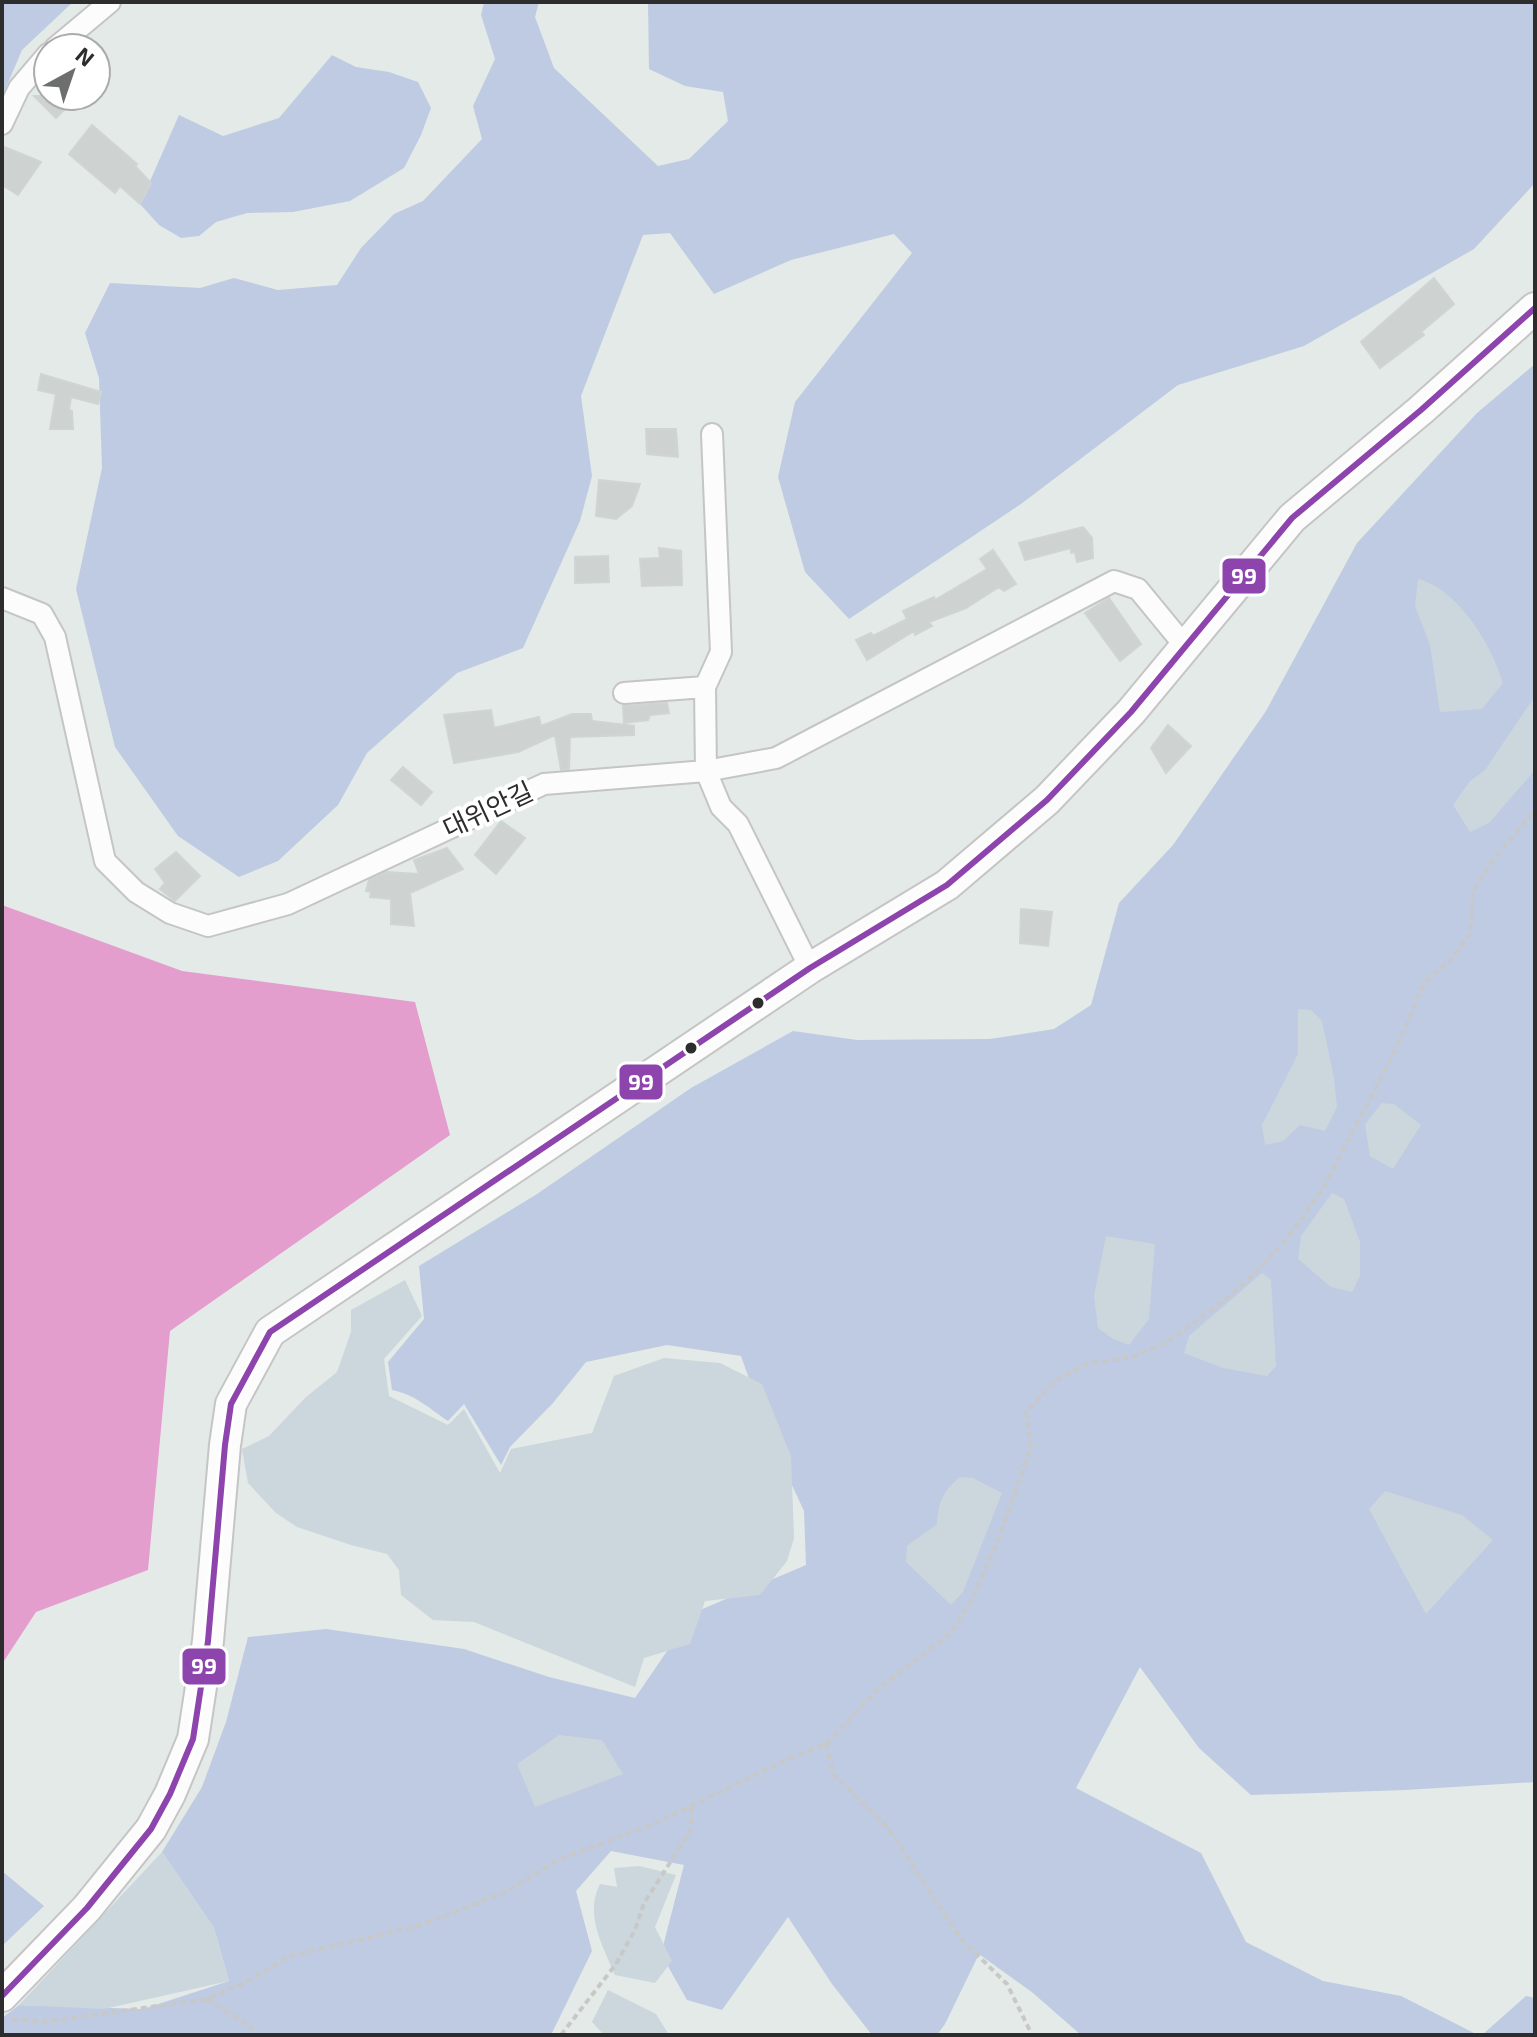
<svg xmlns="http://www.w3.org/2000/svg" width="1537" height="2037" font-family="'Exo 2','Noto Sans KR',sans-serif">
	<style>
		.green { fill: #bfcbe2 }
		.cemetery { fill: #ccd6dd }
		.water { fill: #e49ecd }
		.building { fill: #ced3d1; stroke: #cfd5d3; stroke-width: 2 }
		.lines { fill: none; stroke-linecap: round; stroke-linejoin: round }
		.minor-casing { stroke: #c5c5c5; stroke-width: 24 }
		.secondary-casing { stroke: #c5c5c5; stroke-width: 34 }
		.path { stroke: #c8c8c8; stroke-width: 4; stroke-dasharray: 6 4; stroke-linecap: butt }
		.minor { stroke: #fbfcfb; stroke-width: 20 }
		.secondary { stroke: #fbfcfb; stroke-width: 30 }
		.bus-1-casing { stroke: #fff; stroke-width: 12 }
		.bus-1 { stroke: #8e44ad; stroke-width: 6 }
		.bus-dot { fill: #2d2d2d; stroke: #fff; stroke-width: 3 }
		.labels { text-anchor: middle; stroke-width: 8; stroke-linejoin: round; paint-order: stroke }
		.street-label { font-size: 26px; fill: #2d2d2d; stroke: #fff }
		.line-badge { stroke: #fff; stroke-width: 3 }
		.badge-label { font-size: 22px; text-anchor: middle; font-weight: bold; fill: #fff }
	</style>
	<rect width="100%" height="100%" fill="#e3eae7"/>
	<!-- green -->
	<path class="green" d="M2,2H73L22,50L2,97Z
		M484,2H539L535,17L554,68L658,166L689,159L728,121L723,92L685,86L649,69L648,2H1535V183L1474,249L1304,346L1178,385L1021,504L849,619L805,572L778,477L795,402L912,253L894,234L791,260L714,294L670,233L643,235L581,396L592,476L580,521L523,648L457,673L367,753L338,805L278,861L239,877L178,836L115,747L76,589L102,468L99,378L85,333L110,283L200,288L234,278L278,290L337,285L361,248L394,214L423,201L482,139L473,106L495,59L481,15Z
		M332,55L356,67L389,72L418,82L431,108L421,135L404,168L350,201L293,212L247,213L216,222L199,236L181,238L159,225L140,204L179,115L223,136L279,118Z
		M1535,364V1782L1406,1790L1251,1795L1199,1748L1140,1667L1076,1788L1201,1853L1246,1942L1323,1981L1401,1996L1478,2035H1081L1033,1993L979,1954L945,2024L937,2035H872L832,1984L788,1917L722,2010L687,2000L661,1954L684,1865L611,1851L576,1891L592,1951L551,2035H2V2018L19,2005L143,2009L229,1981L214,1928L162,1852L202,1787L226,1722L248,1637L326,1629L464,1649L549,1677L635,1698L693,1613L806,1565L804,1511L770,1438L741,1356L667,1345L586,1362L553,1403L510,1447L501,1465L464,1404L448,1421C427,1407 416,1395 392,1390L388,1362L424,1319L419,1266L537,1194L691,1088L793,1031L857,1040L990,1039L1054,1029L1091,1005L1119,903L1173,845L1266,711L1357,543L1477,413Z
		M2,1871L44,1906L2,1946Z
		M1526,1996L1535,1998V2035H1482Z"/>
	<!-- cemetery -->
	<path class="cemetery" d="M1418,579C1458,589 1492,645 1503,683L1482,709L1440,712L1430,645L1415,606Z
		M1535,696V770L1489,823L1470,832L1453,805L1470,781L1485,770Z
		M1298,1009L1311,1010L1322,1021L1334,1078L1337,1107L1325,1131L1300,1125L1283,1141L1265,1145L1262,1125L1298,1054Z
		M1382,1103L1394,1104L1421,1125L1393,1169L1370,1156L1365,1124Z
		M1332,1193L1344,1199L1360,1242V1276L1352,1292L1331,1287L1298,1259L1301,1236Z
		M1106,1236L1155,1244L1149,1319L1129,1345L1113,1339L1098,1328L1094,1296Z
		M1262,1273L1271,1280L1276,1366L1267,1376L1223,1368L1184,1353L1189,1336Z
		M405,1280L422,1316L384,1359L389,1396L448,1425L464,1409L500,1473L511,1449L592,1433L614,1376L664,1358L720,1363L762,1384L791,1456L794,1538L787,1561L760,1595L705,1601L690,1644L644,1658L635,1687L474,1622L433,1620L401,1595L399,1570L387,1554L351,1545L297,1527L276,1513L248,1483L242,1449L269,1436L305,1398L337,1372L351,1332V1310Z
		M960,1477L973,1478L1002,1493L963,1592L951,1605L906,1562L907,1546L937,1524C938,1503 943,1491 960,1477Z
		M1385,1491L1462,1515L1493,1540L1426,1614L1369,1509Z
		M559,1735L602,1740L623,1774L535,1807L517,1764Z
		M162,1852L214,1928L229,1981L104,2009L19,2005Z
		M639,1866L676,1875L655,1927L672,1961L655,1983L615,1975C603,1946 584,1915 600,1884L617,1887L614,1868Z
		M608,1990L656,2014L669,2035H604L592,2022Z"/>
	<!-- water -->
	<path class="water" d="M2,905L182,971L415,1002L450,1135L170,1331L148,1570L36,1612L2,1664Z"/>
	<!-- building -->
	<path class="building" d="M34,96H78L56,118Z
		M92,125L137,164L135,166L151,183L140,204L120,186L115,193L69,154Z
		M2,146L41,162L18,195L2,185Z
		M1434,278L1454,304L1421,332L1424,335L1380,368L1361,342Z
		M41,374L101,392L98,404L71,397L69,410L72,411L73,429H50L56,394L38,390Z
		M646,429H676L678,457L647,454Z
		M599,480L640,484L632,506L616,519L596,516Z
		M1083,527L1092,538L1093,558L1077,562L1075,552L1071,553V548L1025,560L1019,543Z
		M659,548L681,551L682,585L642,586L640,559L660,558Z
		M993,550L1016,584L1004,591L999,587L966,608L929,622L932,626L915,635L914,631L867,660L856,640L871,633L873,636L907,619L903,611L934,597L935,600L987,569L980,559Z
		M608,556L609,582L575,583V557Z
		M1109,598L1141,644L1120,661L1085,613Z
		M667,703L669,713L650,715L648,720L624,723L623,706Z
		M491,710L494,728L539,717L541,726L572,714H591L592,721L634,726V735L570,737L569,769L561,770L555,735L518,752L454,763L444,715Z
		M1168,725L1191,746L1166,773L1151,748Z
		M403,767L432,792L421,805L391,780Z
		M501,821L525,838L496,874L475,855Z
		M447,848L463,869L410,893L414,926L391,924V899L370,897L371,892L366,891L369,880L386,872L419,874L414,860Z
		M176,852L200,876L175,901L160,889L165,883L155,869Z
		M1021,909L1052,912L1048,946L1020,943Z"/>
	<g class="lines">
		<defs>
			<path id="minor" d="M55,48L110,2
				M2,124L19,88L48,54
				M712,434L721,652L705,687L706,771L721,807L738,824L810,968
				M2,598L42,614L55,637L105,861L136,892L170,913L208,926L288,904L544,784L706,771L776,758L1114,581L1138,589L1184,645
				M624,693L705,687"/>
			<path id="secondary" d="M2,1996L87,1908L151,1829L170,1794L193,1739L208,1641L225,1445L231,1404L270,1332L810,968L947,885L1047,800L1131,712L1292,518L1421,410L1535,308"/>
		</defs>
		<!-- minor casing -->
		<use href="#minor" class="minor-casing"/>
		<!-- secondary casing -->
		<use href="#secondary" class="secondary-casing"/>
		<!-- path -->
		<path class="path" d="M826,1744L834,1775L888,1828L960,1938L1007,1984L1032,2035
			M207,1999L249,2025L256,2035
			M12,2019L44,2022L207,1999L246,1982L290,1956L418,1926L503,1893L556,1861L660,1821L790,1758L826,1744L876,1691L951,1633L974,1596L1000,1535L1031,1447L1026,1412L1055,1381L1086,1364L1132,1357L1167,1342L1221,1303L1255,1273L1285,1241L1322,1190L1393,1055L1425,982L1451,959L1470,934L1473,892L1493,860L1535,810
			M561,2035L616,1964L635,1930L644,1903L691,1830V1806"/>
		<!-- minor -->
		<use href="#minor" class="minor"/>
		<!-- secondary -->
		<use href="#secondary" class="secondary"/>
		<defs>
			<path id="bus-1" d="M2,1996L87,1908L151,1829L170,1794L193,1739L208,1641L225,1445L231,1404L270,1332L810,968L947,885L1047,800L1131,712L1292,518L1421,410L1535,308"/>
		</defs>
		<!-- bus-1 casing -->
		<use href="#bus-1" class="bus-1-casing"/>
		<!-- bus-1 -->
		<use href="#bus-1" class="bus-1"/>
	</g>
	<!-- markers -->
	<g class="bus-dot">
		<circle cx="758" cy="1003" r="7"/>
		<circle cx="691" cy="1048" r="7"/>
	</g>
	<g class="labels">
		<!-- street labels -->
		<g class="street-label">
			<text transform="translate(488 810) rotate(-25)" y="9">대위안길</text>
		</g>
	</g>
	<g class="line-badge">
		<rect x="1221" y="557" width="46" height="38" rx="8" fill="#8e44ad"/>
		<rect x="618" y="1063" width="46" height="38" rx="8" fill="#8e44ad"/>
		<rect x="181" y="1647" width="46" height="39" rx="8" fill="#8e44ad"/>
	</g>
	<g class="badge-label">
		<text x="1244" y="584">99</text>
		<text x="641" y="1090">99</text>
		<text x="204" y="1674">99</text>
	</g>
	<!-- border -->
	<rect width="1537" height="2037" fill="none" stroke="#2d2d2d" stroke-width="8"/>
	<!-- north arrow -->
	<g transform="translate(72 72) rotate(40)"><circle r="38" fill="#ffffff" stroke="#ababab" stroke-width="2"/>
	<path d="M0-6L14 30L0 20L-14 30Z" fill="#6d6f6e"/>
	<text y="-12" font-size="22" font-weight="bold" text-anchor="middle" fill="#2d2d2d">N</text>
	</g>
</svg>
